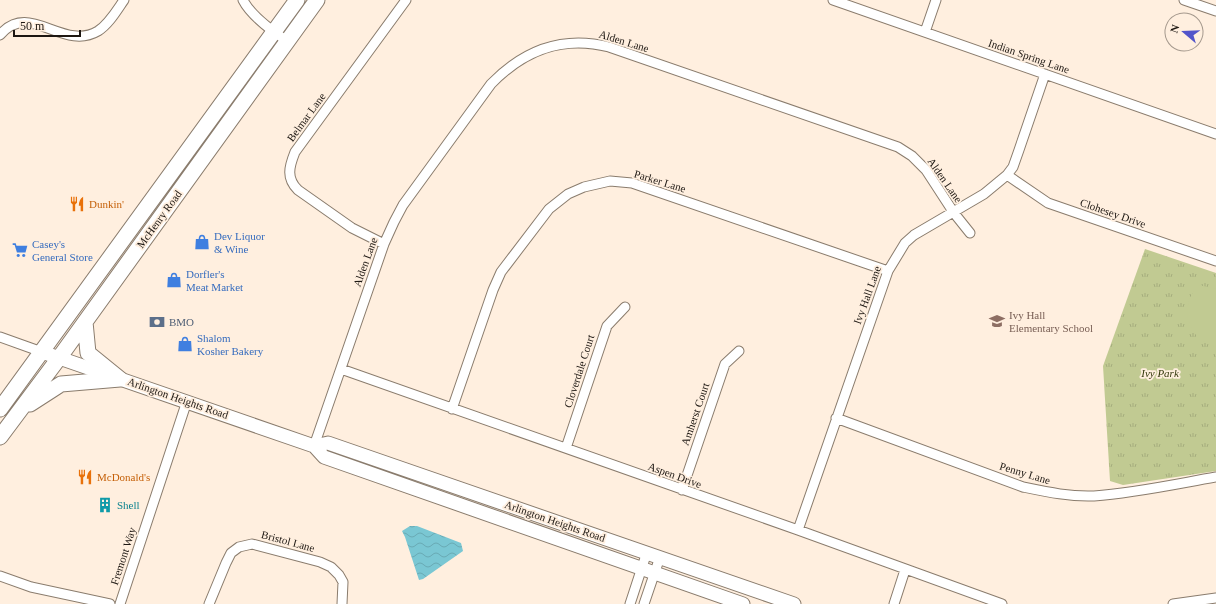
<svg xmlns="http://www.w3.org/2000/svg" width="1216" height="604" font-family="Georgia,serif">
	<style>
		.park { fill: url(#park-tufts) }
		.garden { fill: #c1ca92 }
		.water { fill: url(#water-waves) }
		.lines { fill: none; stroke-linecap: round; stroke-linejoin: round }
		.minor-casing { stroke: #8a7c6d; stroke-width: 11 }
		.secondary-casing { stroke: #8a7c6d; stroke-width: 15 }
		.primary-casing { stroke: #8a7c6d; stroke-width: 17 }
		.minor { stroke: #fff; stroke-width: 9 }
		.secondary { stroke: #fff; stroke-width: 13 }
		.primary { stroke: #fff; stroke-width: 15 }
		.labels { text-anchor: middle; stroke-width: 3.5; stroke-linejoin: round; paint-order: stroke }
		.street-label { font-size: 11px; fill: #1d1712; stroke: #ffefdf }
		.food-label { font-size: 11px; fill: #c56008; stroke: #ffefdf; text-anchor: start }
		.shop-label { font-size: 11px; fill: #366cbe; stroke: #ffefdf; text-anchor: start }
		.education-label { font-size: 11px; fill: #785e54; stroke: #ffefdf; text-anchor: start }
		.service-label { font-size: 11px; fill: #4e5e75; stroke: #ffefdf; text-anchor: start }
		.park-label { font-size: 11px; font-style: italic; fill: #33380b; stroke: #ffefdf }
		.culture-label { font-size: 11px; fill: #0d838f; stroke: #ffefdf; text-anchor: start }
	</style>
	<defs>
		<pattern id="park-tufts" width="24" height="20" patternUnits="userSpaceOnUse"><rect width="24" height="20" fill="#c1ca92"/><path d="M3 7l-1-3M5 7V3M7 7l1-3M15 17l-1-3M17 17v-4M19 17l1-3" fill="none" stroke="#a5ad7d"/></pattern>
		<pattern id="water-waves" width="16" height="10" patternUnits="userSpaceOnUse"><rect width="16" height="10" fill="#7ac7d3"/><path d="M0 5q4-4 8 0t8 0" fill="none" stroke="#69aab4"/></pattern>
	</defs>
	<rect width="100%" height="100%" fill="#ffefdf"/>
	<!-- park -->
	<path class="park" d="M1145,249L1216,273V471L1123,485L1110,481L1103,366Z"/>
	<!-- garden -->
	<path class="garden" d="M1199,285L1216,289V347C1188,340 1177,306 1199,285Z"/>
	<!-- water -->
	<path class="water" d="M410,526H417L461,543L463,551L423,579L419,580L405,537L402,531Z"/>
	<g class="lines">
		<defs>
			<path id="minor" d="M243,0C251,16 272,31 287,41
				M833,0L1216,134
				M1184,0L1216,11
				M925,32L936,0
				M0,35C29,0 63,52 98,31C109,24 117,10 124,0
				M1007,175L1048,203L1216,261
				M384,244L352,228L298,190C286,178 289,167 295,152L406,0
				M0,337L42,352
				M341,369L798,530L1002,604
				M452,409L493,290L501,272L549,209L568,194L584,187L610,181L632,183L888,271
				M836,418L1023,487C1047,492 1070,497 1094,496C1135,493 1176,484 1216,477
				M314,446L384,244L394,222L403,205L491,84C524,50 562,35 609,47L898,147L912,156L926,170L954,213L970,233
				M566,448L607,326L625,307
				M682,490L725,364L739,351
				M798,530L888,271L905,243L914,235L984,194L1007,175L1013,167L1019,150L1045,74
				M0,576L31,587L110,604
				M120,604L187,401
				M209,604L226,563L231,553L239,547L252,544L320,562L331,567L339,575L343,582L342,604
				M630,604L647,552
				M644,604L660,557
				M894,604L905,570
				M1173,604L1216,598"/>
			<path id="secondary" d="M42,352L314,446L324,457L743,604
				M314,446L328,443L794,604"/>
			<path id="primary" d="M85,322L88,353L120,379
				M30,404L61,384L120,379
				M0,409L297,0
				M0,437L59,358L317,0"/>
		</defs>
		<!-- minor casing -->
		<use href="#minor" class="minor-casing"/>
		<!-- secondary casing -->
		<use href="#secondary" class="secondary-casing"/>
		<!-- primary casing -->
		<use href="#primary" class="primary-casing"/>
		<!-- minor -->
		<use href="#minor" class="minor"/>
		<!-- secondary -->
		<use href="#secondary" class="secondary"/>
		<!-- primary -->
		<use href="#primary" class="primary"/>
	</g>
	<!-- icons -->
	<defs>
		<symbol id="restaurant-bare" viewBox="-9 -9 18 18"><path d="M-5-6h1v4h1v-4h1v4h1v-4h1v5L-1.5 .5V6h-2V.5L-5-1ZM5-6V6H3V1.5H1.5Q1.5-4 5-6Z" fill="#e8710a" stroke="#ffefdf" stroke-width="2.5" paint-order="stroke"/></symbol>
		<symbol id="shop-bare" viewBox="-9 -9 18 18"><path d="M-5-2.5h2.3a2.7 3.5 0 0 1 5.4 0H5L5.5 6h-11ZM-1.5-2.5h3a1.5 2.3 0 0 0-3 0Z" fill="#3f7fe0" stroke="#ffefdf" stroke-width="2.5" paint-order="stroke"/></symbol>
		<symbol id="supermarket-bare" viewBox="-9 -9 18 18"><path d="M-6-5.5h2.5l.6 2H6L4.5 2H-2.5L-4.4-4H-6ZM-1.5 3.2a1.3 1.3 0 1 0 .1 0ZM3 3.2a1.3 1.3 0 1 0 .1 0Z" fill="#3f7fe0" stroke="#ffefdf" stroke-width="2.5" paint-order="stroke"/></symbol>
		<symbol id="school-bare" viewBox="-9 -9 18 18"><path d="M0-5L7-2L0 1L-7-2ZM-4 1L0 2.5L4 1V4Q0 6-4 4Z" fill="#8d6e63" stroke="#ffefdf" stroke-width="2.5" paint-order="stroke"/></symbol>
		<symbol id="bank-bare" viewBox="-9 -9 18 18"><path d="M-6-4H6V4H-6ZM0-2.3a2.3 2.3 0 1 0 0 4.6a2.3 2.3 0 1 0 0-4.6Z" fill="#5c6f8a" stroke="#ffefdf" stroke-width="2.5" paint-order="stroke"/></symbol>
		<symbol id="building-bare" viewBox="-9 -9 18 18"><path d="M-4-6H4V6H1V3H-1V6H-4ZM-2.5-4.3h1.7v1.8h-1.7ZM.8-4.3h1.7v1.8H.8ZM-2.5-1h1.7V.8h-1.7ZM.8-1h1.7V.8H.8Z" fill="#0f9aa8" stroke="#ffefdf" stroke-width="2.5" paint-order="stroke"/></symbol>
	</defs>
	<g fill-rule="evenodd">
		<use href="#restaurant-bare" x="66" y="193" width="22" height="22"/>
		<use href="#shop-bare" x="191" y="231" width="22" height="22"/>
		<use href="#supermarket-bare" x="9" y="239" width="22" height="22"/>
		<use href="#shop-bare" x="163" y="269" width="22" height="22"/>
		<use href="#school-bare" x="986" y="310" width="22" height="22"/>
		<use href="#bank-bare" x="146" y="311" width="22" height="22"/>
		<use href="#shop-bare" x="174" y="333" width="22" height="22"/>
		<use href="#restaurant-bare" x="74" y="466" width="22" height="22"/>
		<use href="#building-bare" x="94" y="494" width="22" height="22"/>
	</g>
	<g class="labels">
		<!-- street labels -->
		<g class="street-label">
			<text transform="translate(624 41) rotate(17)" y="4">Alden Lane</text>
			<text transform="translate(1029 56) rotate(19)" y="4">Indian Spring Lane</text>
			<text transform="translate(306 117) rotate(-54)" y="4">Belmar Lane</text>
			<text transform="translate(945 180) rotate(55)" y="4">Alden Lane</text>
			<text transform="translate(660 181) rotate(17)" y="4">Parker Lane</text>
			<text transform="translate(1113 213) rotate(19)" y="4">Clohesey Drive</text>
			<text transform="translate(159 219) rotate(-54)" y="4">McHenry Road</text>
			<text transform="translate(365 262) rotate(-70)" y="4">Alden Lane</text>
			<text transform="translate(867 295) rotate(-70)" y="4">Ivy Hall Lane</text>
			<text transform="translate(579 371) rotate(-72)" y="4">Cloverdale Court</text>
			<text transform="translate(178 398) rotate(19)" y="4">Arlington Heights Road</text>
			<text transform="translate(695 414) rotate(-71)" y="4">Amherst Court</text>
			<text transform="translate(1025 473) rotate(17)" y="4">Penny Lane</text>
			<text transform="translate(675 475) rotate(20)" y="4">Aspen Drive</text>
			<text transform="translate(555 521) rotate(19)" y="4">Arlington Heights Road</text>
			<text transform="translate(288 541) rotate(15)" y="4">Bristol Lane</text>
			<text transform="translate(123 556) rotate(-72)" y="4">Fremont Way</text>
		</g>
		<!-- food labels -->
		<g class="food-label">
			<text x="89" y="208">Dunkin'</text>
			<text x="97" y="481">McDonald's</text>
		</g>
		<!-- shop labels -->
		<g class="shop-label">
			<text x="214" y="240">Dev Liquor<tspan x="214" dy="13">&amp; Wine</tspan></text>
			<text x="32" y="248">Casey's<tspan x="32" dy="13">General Store</tspan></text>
			<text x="186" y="278">Dorfler's<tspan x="186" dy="13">Meat Market</tspan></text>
			<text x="197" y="342">Shalom<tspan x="197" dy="13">Kosher Bakery</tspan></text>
		</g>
		<!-- education labels -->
		<g class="education-label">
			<text x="1009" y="319">Ivy Hall<tspan x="1009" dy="13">Elementary School</tspan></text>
		</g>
		<!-- service labels -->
		<g class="service-label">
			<text x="169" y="326">BMO</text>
		</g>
		<!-- park labels -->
		<g class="park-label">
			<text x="1160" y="377">Ivy Park</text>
		</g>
		<!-- culture labels -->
		<g class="culture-label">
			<text x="117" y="509">Shell</text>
		</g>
	</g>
	<!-- north arrow -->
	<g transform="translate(1184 32) rotate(289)"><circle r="19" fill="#ffefdf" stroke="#a5998d"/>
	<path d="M0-3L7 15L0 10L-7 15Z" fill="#5254ca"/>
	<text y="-6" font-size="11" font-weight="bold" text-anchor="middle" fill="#1d1712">N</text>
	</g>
	<!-- scale -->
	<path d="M14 30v6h66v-6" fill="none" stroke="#1d1712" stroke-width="2"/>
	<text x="20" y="30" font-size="12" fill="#1d1712" stroke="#ffefdf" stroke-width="3" paint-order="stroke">50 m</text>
</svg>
